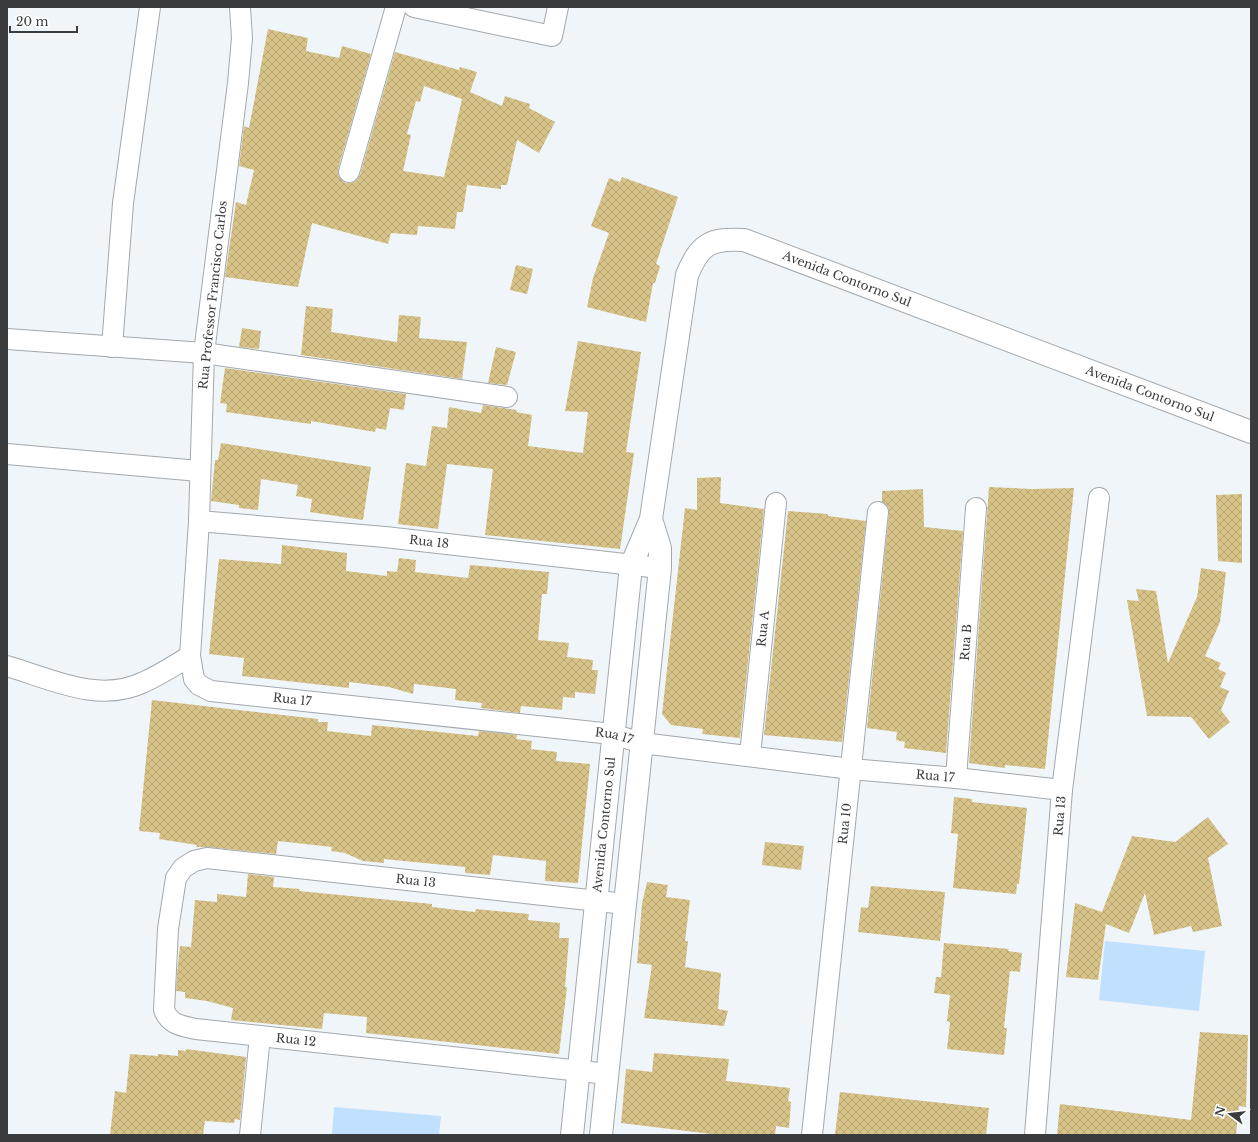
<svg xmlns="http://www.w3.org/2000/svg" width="1258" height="1142" font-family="'Libre Baskerville',serif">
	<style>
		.grass { fill: #c0e0fd }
		.building { fill: url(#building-cross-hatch); fill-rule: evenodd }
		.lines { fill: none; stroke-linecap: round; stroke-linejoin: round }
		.minor-casing { stroke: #a3a8ad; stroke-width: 22 }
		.tertiary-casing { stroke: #a3a8ad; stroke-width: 24 }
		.minor { stroke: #fff; stroke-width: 20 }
		.tertiary { stroke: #fff; stroke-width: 22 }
		.labels { text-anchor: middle; stroke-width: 4; stroke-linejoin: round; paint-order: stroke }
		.street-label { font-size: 12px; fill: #393b3d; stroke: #fff }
	</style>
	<defs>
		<pattern id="building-cross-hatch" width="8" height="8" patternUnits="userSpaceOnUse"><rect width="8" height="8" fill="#d7c388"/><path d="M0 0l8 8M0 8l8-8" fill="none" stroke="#b9a876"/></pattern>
	</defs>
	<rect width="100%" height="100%" fill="#f0f5fa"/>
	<!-- grass -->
	<path class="grass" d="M1105,941L1205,951L1199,1011L1099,1000Z
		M334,1107L441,1116L439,1135H332Z"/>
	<!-- building -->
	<path class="building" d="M268,29L308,38L306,51L339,58L342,46L371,54L338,169V175L345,183H352L357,180L360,175L395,52L459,70L460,67L477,72L470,92L502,106L505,96L530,104L529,108L555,122L539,153L517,140L507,185H501V189L467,185L463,212H457L455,229L418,226L417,235L391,233L388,244L312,223L298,287L225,277L236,202L246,205L254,170L239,166L244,126L249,128ZM424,86L462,99L444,177L403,171L411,135L407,134L416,101L420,102Z
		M622,177L678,197L656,264L660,266L655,283H653L646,322L587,307L593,278L609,233L591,226L609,178L620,182Z
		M516,265L533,269L527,294L510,290Z
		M306,306L333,309L331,332L397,342L399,315L421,317L419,338L467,342L462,379L301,355Z
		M242,328L261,331L259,349L239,347Z
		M578,341L641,352L626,452L634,453L620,549L485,535L493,469L447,464L438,529L398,524L406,463L426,466L432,426L447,428L449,407L481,413L483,405L517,410L516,412L532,415L528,446L583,453L588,412L565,411Z
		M496,347L516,352L507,385L488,383Z
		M225,368L406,394L404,410L390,408L386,430L376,428L375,432L311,421V424L226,412L227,404L220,403Z
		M221,443L371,467L363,520L310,512L312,499L296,496L298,485L261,479L258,510L239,508V505L211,501L215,460H218Z
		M721,477L720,503L764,509L740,738L702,734L703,729L671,725L662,714L685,508L697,510V478Z
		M989,487L1032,489L1074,488L1045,769L1005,765V768L969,763Z
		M923,489L924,527L963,531L946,753L904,748L905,742L896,740L897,732L867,728L889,513L888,507L882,502V491Z
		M1242,494V563L1218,561L1216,495Z
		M788,511L828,514V516L866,521L842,742L764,735Z
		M282,545L347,553L346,571L387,576V571L397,572L399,558L416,560L415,572L468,578L470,565L549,572L547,594H542L538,640L569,643L567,657L593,660L592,670H598L595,694L575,692V698L563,697L562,710L521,706L520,713L481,708L482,703L455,700L456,689L414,684L413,694L389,687L349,682V688L242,676L244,658L209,654L219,559L281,564Z
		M1201,568L1226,572L1220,622L1205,656L1221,663L1218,669L1226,673L1220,687L1229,691L1221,710L1230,722L1209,739L1191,717L1147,716L1127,600L1139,601L1136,589L1156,591L1168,663L1197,597Z
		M152,700L318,719V722H328L327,731L371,736L372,725L478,736L479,731L517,735L516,739L532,741L531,749L557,752L556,761L590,764L578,883L545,881L546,861L520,858L493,855L490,875L465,873V867L384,859V863L363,861L345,853L331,851L332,847L278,841L276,854L208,847H196L197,845L159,839L160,833L139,831Z
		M954,797L972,799V802L1027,808L1019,884H1017L1016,894L953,888L958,834L951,833Z
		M1208,817L1228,844L1208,858L1222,926L1193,932L1191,926L1154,935L1145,893L1129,933L1106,924L1098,980L1066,977L1075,903L1102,912L1132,836L1175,842Z
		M765,842L804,846L801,870L762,865Z
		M248,874L274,877L273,887L300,889L299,891L432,904V907L475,912L476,909L529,914L528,920L560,923L559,938H569L565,987H567L559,1054L366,1033L367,1017L324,1013L322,1029L231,1020L233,1008L207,1001L185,998V992L176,991L177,973L180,946L191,947L195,900L217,902V894L246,897Z
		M647,882L668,885L666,897L690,900L685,941H688L685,967L721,973L718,1009L728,1011L724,1026L644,1018L652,965L637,963L642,904Z
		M871,886L945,892L940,941L858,932L861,907L868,908Z
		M944,943L1009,949L1008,951L1022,953L1020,972L1010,971L1004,1028H1007L1004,1055L947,1049L950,1022L947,1021L950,995L934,993L936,977H941Z
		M1200,1032L1248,1035L1246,1107L1239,1106L1236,1135H1057L1060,1104L1191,1120Z
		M186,1049L246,1057L240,1120L235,1119L234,1123L205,1121L203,1135H110L115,1091L126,1093L130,1054L158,1056V1054L178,1056V1050L186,1051Z
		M654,1053L729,1059L726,1081L790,1088L788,1101L791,1102L789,1128L776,1126L775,1135H719L621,1123L626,1069L652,1072Z
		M840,1092L989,1108L986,1135H835Z"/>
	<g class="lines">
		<defs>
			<g id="minor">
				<path id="s1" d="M240,7L242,38L238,83L204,353L199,521L190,656L194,679L199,685L211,691L612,734L642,743L851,769L956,778L1062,790"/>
				<path d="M414,7L552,36L558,7"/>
				<path d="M349,172L396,7"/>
				<path d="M7,339L204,353L507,397"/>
				<path d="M112,347L123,203L150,7"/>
				<path d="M7,454L199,471"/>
				<path id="s2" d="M199,521L385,537L660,568"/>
				<path d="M7,666C51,679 99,704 144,682C160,675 175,665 190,656"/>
				<path id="s3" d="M750,755L776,503"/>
				<path id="s4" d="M956,778L976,508"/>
				<path id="s5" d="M608,1074L196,1029C182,1026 170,1025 164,1010L168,929L176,878L183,868L194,861L207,858L625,904"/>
				<path d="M250,1135L260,1036"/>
				<path id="s6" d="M812,1135L878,512"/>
				<path id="s7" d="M1035,1135L1062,790L1099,498"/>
			</g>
			<g id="tertiary">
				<path id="s8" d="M572,1135L631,566L651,519L687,275C700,244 710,238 744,240L1251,432"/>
				<path d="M601,1135L660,568V548L651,519"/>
			</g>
		</defs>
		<!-- minor casing -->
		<use href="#minor" class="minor-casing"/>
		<!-- tertiary casing -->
		<use href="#tertiary" class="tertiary-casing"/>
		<!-- minor -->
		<use href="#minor" class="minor"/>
		<!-- tertiary -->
		<use href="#tertiary" class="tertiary"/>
	</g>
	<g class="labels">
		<!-- street labels -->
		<g class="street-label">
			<text dy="4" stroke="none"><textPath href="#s8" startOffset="1054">Avenida Contorno Sul</textPath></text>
			<text transform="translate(213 295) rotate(-84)" y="4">Rua Professor Francisco Carlos</text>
			<text dy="4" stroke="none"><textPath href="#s8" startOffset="1378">Avenida Contorno Sul</textPath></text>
			<text dy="4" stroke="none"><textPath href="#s2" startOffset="231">Rua 18</textPath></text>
			<text dy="4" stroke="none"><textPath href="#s3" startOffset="127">Rua A</textPath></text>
			<text dy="4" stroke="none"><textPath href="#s4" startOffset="136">Rua B</textPath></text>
			<text dy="4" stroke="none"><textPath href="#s1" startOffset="778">Rua 17</textPath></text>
			<text dy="4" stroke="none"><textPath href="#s1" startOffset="1102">Rua 17</textPath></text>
			<text dy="4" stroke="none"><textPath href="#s1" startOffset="1426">Rua 17</textPath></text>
			<text dy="4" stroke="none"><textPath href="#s7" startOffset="320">Rua 13</textPath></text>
			<text dy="4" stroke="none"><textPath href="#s6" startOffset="313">Rua 10</textPath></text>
			<text dy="4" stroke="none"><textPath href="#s8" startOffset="312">Avenida Contorno Sul</textPath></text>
			<text dy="4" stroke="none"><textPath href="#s5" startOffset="835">Rua 13</textPath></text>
			<text transform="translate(296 1040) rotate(6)" y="4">Rua 12</text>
		</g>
	</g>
	<!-- border -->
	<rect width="1258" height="1142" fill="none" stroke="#393b3d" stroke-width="16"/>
	<!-- north arrow -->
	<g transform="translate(1230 1114) rotate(285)" stroke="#ffffff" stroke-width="3" paint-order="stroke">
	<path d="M0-3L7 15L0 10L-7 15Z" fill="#393b3d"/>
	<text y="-6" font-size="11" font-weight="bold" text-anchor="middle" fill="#393b3d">N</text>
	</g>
	<!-- scale -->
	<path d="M10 26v6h67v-6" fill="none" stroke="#393b3d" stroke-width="2"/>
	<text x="16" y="26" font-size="12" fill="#393b3d" stroke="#ffffff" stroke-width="3" paint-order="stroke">20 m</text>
</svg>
